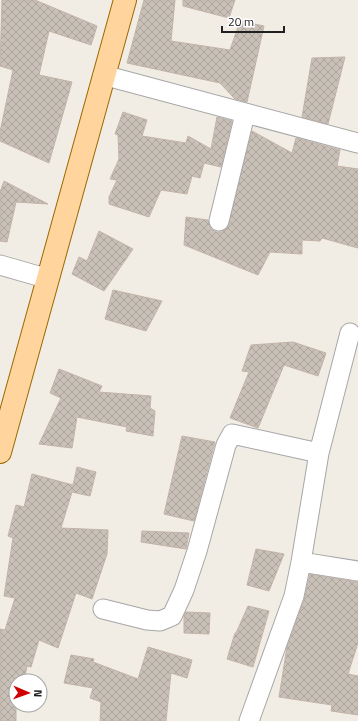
<svg xmlns="http://www.w3.org/2000/svg" width="358" height="721" font-family="'Titillium Web',sans-serif">
	<style>
		.building { fill: url(#building-cross-hatch); stroke: #c4b3a7 }
		.lines { fill: none; stroke-linecap: round; stroke-linejoin: round }
		.minor-casing { stroke: #a7a7a7; stroke-width: 21 }
		.primary-casing { stroke: #9c6800; stroke-width: 24 }
		.minor { stroke: #fff; stroke-width: 19 }
		.primary { stroke: #ffd49d; stroke-width: 22 }
	</style>
	<defs>
		<pattern id="building-cross-hatch" width="8" height="8" patternUnits="userSpaceOnUse"><rect width="8" height="8" fill="#c9c0b8"/><path d="M0 0l8 8M0 8l8-8" fill="none" stroke="#aca59e"/></pattern>
	</defs>
	<rect width="100%" height="100%" fill="#f1ede5"/>
	<!-- building -->
	<path class="building" d="M2,0H35L97,26L91,45L49,31L39,75L72,82L49,163L0,141V132L13,70L0,66Z
		M144,0H175L171,41L230,50L240,21L264,26L247,102L235,99L220,83L127,63Z
		M183,0H235L229,18L183,6Z
		M345,57L328,124L302,117L312,58Z
		M123,112L147,120L142,136L186,143L188,136L211,149L217,117L232,121L221,167L204,163L200,178L192,176L187,194L161,190L149,217L109,204V197L117,180L110,179L119,159L118,135L115,134Z
		M252,131L292,153L296,138L340,150L337,166L358,169V248L322,238L320,241L302,240V254L270,252L258,275L184,245L186,217L208,220L211,229L216,232H222L227,228Z
		M4,181L48,204L16,202L7,242L0,241V192Z
		M99,231L133,249L104,291L72,274L79,257L87,261Z
		M113,290L162,301L146,331L105,319Z
		M293,342L326,353L318,376L284,365L258,428L230,418L249,372L242,371L251,345Z
		M59,369L102,386L99,392L151,396L150,408L155,411L153,436L126,431L127,427L77,417L72,448L39,444L61,398L50,393Z
		M182,436L215,442L194,521L164,514Z
		M77,467L96,472L90,496L72,492L61,528L108,530L107,554L92,599L76,593L58,648L39,640L31,667L27,666L24,681H16V721H0V629L5,630L15,598L4,596L13,538L8,536L16,505L24,507L32,474L73,485Z
		M142,531L189,533L186,549L141,542Z
		M256,549L284,554L269,591L247,585Z
		M310,574L358,582V643L348,674L358,676V715L331,711L332,705L279,697L287,647L304,600Z
		M248,606L269,611L253,667L227,659L235,633H236Z
		M186,612L210,613L209,634L184,633V616Z
		M148,647L192,660L187,678L171,673L166,721H100L101,702L90,698L93,688L64,683L71,655L94,659L93,662L138,679Z"/>
	<g class="lines">
		<defs>
			<path id="minor" d="M103,75L358,143
				M219,221L245,114
				M0,265L49,279
				M319,453L350,333
				M301,562L358,571
				M103,609L147,620L160,621L172,616L184,590L197,551L226,445L232,434L319,453L301,562L294,596L249,721"/>
			<path id="primary" d="M0,452L125,0"/>
		</defs>
		<!-- minor casing -->
		<use href="#minor" class="minor-casing"/>
		<!-- primary casing -->
		<use href="#primary" class="primary-casing"/>
		<!-- minor -->
		<use href="#minor" class="minor"/>
		<!-- primary -->
		<use href="#primary" class="primary"/>
	</g>
	<!-- north arrow -->
	<g transform="translate(28 693) rotate(92)"><circle r="19" fill="#ffffff" stroke="#a6a6a6"/>
	<path d="M0-3L7 15L0 10L-7 15Z" fill="#d00000"/>
	<text y="-6" font-size="11" font-weight="bold" text-anchor="middle" fill="#202020">N</text>
	</g>
	<!-- scale -->
	<path d="M222 26v6h62v-6" fill="none" stroke="#202020" stroke-width="2"/>
	<text x="228" y="26" font-size="12" fill="#202020" stroke="#ffffff" stroke-width="3" paint-order="stroke">20 m</text>
</svg>
